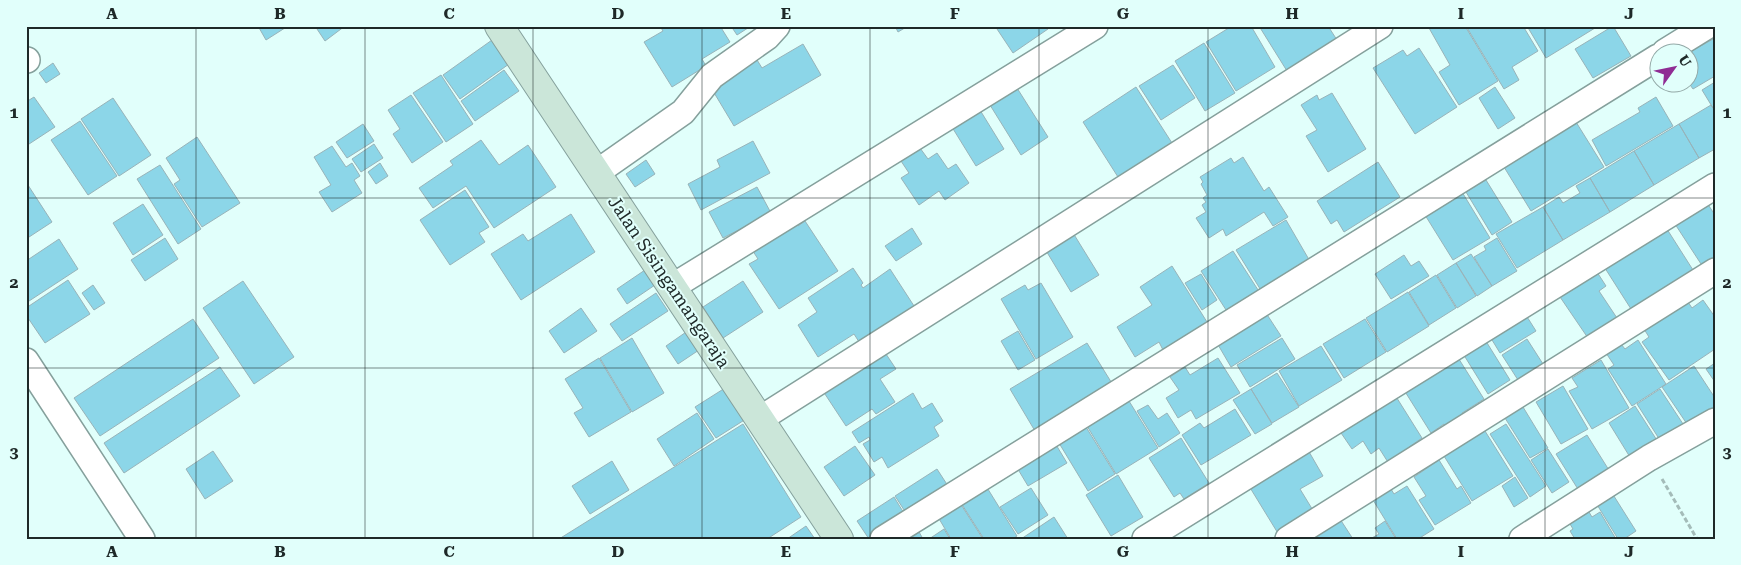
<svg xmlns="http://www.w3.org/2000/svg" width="1741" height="565" font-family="'Roboto Serif',serif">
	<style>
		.building { fill: #8cd6e8; stroke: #98b3b9 }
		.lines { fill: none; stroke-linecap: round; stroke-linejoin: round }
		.street-casing { stroke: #85a09c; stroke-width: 28 }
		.secondary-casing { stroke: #85a09c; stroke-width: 30 }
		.path { stroke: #a4bcb9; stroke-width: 3; stroke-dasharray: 5 2.5; stroke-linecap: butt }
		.street { stroke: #fff; stroke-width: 25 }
		.secondary { stroke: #cbe6d9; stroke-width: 28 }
		.grid { fill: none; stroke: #1e2928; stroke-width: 1; stroke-opacity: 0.55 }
		.labels { text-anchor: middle; stroke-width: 4; stroke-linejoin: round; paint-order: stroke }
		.street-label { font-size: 18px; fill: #1e2928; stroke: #e1fffb }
		.neatline { fill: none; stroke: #1e2928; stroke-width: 2 }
		.grid-label { font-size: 16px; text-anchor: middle; font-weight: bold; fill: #1e2928 }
	</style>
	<rect width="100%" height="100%" fill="#e1fffb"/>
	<!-- building -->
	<path class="building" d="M258,26H288L266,40Z
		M315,26H345L325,41Z
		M660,26H720L730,42L702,59L706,66L672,87L644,42L663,31Z
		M731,26H751L737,35Z
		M895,26H908L898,32Z
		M995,26H1046L1048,29L1013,53Z
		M1232,26H1251L1275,67L1236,91L1206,42Z
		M1259,26H1328L1337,40L1287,71Z
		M1432,26H1465L1498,81L1459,105L1439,72L1450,65L1429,28Z
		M1466,26H1523L1538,51L1512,67L1519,80L1504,89Z
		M1527,26H1594L1595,28L1546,58Z
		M1613,26L1631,56L1593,78L1575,49Z
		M1715,38V76L1693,89L1688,82V53Z
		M492,40L509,64L460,99L443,75Z
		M1204,43L1235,93L1205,111L1175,61Z
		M803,44L821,75L734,126L713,91L724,84L722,80L754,55L762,68Z
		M1419,48L1457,107L1415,134L1373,68L1403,50L1407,56Z
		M53,63L60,74L46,83L39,73Z
		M1173,65L1195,98L1161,120L1139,86Z
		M504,70L519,91L475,121L461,101Z
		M441,75L473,124L446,142L413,93Z
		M1715,82V107L1713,108L1702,90Z
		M1136,87L1172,143L1118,177L1083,122Z
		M1495,87L1515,118L1498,129L1479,98Z
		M1017,88L1048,137L1021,155L990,105Z
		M1332,93L1366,149L1328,172L1306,136L1317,130L1301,105L1317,95L1319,100Z
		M411,95L443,142L412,163L393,134L400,129L388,110Z
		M34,97L55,127L26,146V102Z
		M1656,97L1673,126L1606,166L1592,140L1640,112L1638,108Z
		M113,98L151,155L119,176L81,119Z
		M975,102L1004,149L976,166L947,119Z
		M1711,105L1715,111V149L1699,158L1679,124Z
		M80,121L117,176L88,195L51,140Z
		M1576,122L1604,167L1531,211L1504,167Z
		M363,124L374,141L347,158L336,142Z
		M1679,124L1699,158L1654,185L1634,151Z
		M197,137L240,203L202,227L174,184L180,180L166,158Z
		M481,140L499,165L528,145L556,187L494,228L466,186L433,208L419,188L453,165L450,161Z
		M753,141L770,173L701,210L688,184L720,167L717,160Z
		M374,144L383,158L361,172L352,159Z
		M332,146L346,167L352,163L360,176L354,180L362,193L332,212L319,192L331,185L314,157Z
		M920,148L928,159L937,153L948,169L956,164L969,183L945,200L939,191L919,205L901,178L909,173L901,161Z
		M1634,151L1654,185L1610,212L1590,178Z
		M1243,157L1264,191L1269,187L1288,217L1273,226L1264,212L1226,236L1223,229L1209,238L1196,218L1206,212L1202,205L1206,202L1203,198L1207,195L1201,184L1203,182L1200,177L1231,158L1234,163Z
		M646,160L655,174L635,187L626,174Z
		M1378,162L1400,197L1344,232L1337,220L1331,224L1317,201Z
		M380,163L388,176L376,184L368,172Z
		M160,165L201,229L178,244L137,179Z
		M1590,178L1610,212L1563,240L1543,207L1559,197L1563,203L1580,193L1576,186Z
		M1486,180L1512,222L1492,235L1466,192Z
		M26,182L52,222L26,239Z
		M757,187L771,213L723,238L709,212Z
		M465,190L489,227L479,233L485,242L450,265L420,220Z
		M1462,192L1490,238L1453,260L1425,215Z
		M1707,203L1715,215V259L1703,267L1675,224Z
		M143,204L163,235L133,255L113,223Z
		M1543,207L1563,240L1517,268L1496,234Z
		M571,214L595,252L521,300L491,254L523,234L528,241Z
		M794,220L798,226L805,221L838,271L779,309L749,264L758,259L751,248Z
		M1286,220L1311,263L1262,292L1236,250Z
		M1665,226L1693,270L1663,288L1667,295L1631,309L1603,265Z
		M912,228L922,244L896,261L885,246Z
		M1070,228L1099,275L1071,292L1042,244Z
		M165,238L178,259L145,281L131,260Z
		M1497,238L1517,271L1492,286L1474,257L1486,250L1484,246Z
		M59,239L78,269L26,303V261Z
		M1233,251L1260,293L1228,313L1201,271Z
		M1471,254L1492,286L1477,296L1456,263Z
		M1404,255L1411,266L1419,261L1429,276L1391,299L1375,274Z
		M1456,263L1476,296L1457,308L1437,275Z
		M1172,266L1207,322L1163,350L1159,342L1135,357L1117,327L1152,305L1140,287Z
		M853,268L863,283L861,285L863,288L890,269L916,309L861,345L854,334L818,357L798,325L817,312L808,298Z
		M1595,269L1606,286L1599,291L1619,321L1590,341L1558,294Z
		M645,270L655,285L627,304L617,289Z
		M1201,274L1217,300L1202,310L1185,283Z
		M1436,275L1456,308L1429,325L1409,292Z
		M68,280L90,314L45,343L26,315V308Z
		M243,281L294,357L254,384L203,308Z
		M743,281L763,312L723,338L703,307Z
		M1041,283L1073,337L1036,359L1001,299L1025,285L1028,290Z
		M93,285L105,303L94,310L82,293Z
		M1408,292L1429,326L1387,352L1366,318Z
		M656,293L668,311L622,341L610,324Z
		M1684,296L1692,308L1703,300L1715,317V349L1669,380L1642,342L1649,337L1644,329Z
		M581,308L597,331L564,353L549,331Z
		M1524,312L1536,331L1500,353L1489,335Z
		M1266,313L1281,336L1231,367L1217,343Z
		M193,319L219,358L100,436L74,398Z
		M1365,319L1386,352L1344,378L1323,344Z
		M689,330L702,348L678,364L666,346Z
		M1018,331L1035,360L1018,370L1001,341Z
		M632,338L664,393L632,412L600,358Z
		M1282,338L1295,359L1250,387L1237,365Z
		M1484,338L1510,380L1488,394L1462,352Z
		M1527,339L1543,364L1518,380L1502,355Z
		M1638,340L1666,384L1632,406L1608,369L1614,365L1606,353L1621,344L1625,349Z
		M1087,343L1113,385L1035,431L1010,389Z
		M1321,346L1342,380L1299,406L1279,371Z
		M882,348L896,369L880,379L895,402L876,414L872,409L846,426L821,388Z
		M1457,356L1484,399L1462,413L1467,420L1449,431L1444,424L1431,433L1404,390Z
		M599,358L631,412L589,437L574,413L583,408L565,379Z
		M1218,358L1240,393L1196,419L1191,410L1178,418L1166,398L1179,390L1170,377L1185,367L1190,375Z
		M1601,360L1629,408L1592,429L1569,391L1578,387L1572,378Z
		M1715,363V382L1706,369Z
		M1694,366L1715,398V410L1689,427L1662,387Z
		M220,367L240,396L124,473L104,443Z
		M1277,373L1299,407L1272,423L1251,389Z
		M1563,386L1588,429L1561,444L1536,402Z
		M725,388L746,419L716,438L695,407Z
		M1251,389L1272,424L1255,434L1233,400Z
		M1660,389L1687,430L1663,445L1637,404Z
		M913,393L922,409L932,403L943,421L934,427L939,436L888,468L882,457L874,462L863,444L870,440L869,437L859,443L852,432Z
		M1395,395L1422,438L1409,447L1413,453L1391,467L1379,448L1371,454L1363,441L1352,449L1339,430Z
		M1129,401L1158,448L1116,474L1087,426Z
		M1148,405L1158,419L1167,413L1180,433L1159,447L1137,411Z
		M1635,406L1660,445L1633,462L1609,423Z
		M1523,407L1548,448L1530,458L1505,418Z
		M1235,409L1251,435L1201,465L1182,435L1200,423L1204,428Z
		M697,413L714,439L674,466L657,439Z
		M743,424L801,517L767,539H559Z
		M1506,424L1546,486L1530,497L1490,434Z
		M1086,427L1115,474L1088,491L1059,443Z
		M1485,431L1513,476L1472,501L1444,456Z
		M1587,435L1612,475L1581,494L1556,454Z
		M1181,438L1209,483L1184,499L1180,493L1174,497L1149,458Z
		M1055,443L1067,463L1028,486L1016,466Z
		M855,446L875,475L844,496L824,467Z
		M1548,449L1569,482L1552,493L1531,460Z
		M1308,450L1323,476L1300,489L1314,512L1279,535L1249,486Z
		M213,451L233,481L205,499L186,469Z
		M1439,460L1457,489L1461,486L1471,503L1435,525L1419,500L1426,496L1414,477Z
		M612,461L629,490L590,514L572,486Z
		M937,469L950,489L908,516L895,496Z
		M1118,475L1143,517L1111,536L1086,495Z
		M1515,477L1528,498L1514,507L1502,486Z
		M986,486L1017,536L1012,539H984L961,503Z
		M1407,486L1434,529L1418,539H1397L1373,500L1391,489L1394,494Z
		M1031,488L1048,515L1018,534L1000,507Z
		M1612,493L1636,531L1624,539H1618L1596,503Z
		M894,497L907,518L875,539H869L857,521Z
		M960,503L983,539H951L938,517Z
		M1589,512L1592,517L1600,512L1616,539H1575L1570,531L1573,529L1570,524Z
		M1054,517L1068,539H1021Z
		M1340,519L1353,539H1310Z
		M1385,521L1396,539H1370L1379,534L1375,528Z
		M806,526L815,539H787Z
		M944,529L950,539H929Z
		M918,530L923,539H904Z"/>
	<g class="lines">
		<defs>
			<path id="street" d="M1665,52L1707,26
				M26,60H27
				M596,173L683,112L712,76L767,37L777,26
				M672,287L1095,26
				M26,361L142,539
				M760,419L1380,26
				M883,539L1658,57
				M1145,539L1715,186
				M1288,539L1715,271
				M1522,539L1649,458L1715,421"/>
			<path id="secondary" d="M499,26L839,539"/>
		</defs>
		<!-- street casing -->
		<use href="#street" class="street-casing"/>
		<!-- secondary casing -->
		<use href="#secondary" class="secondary-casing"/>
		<!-- path -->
		<path class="path" d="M1662,479L1697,539"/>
		<!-- street -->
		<use href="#street" class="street"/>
		<!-- secondary -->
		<use href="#secondary" class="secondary"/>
	</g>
	<!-- grid -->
	<path class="grid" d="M196,26V539M365,26V539M533,26V539M702,26V539M870,26V539M1039,26V539M1208,26V539M1376,26V539M1545,26V539M26,198H1715M26,368H1715"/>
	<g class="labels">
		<!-- street labels -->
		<g class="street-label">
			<text transform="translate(669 282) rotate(56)" y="6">Jalan Sisingamangaraja</text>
		</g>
	</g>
	<!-- border -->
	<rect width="1741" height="565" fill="none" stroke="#e1fffb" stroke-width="55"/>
	<!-- north arrow -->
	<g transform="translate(1674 68) rotate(57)"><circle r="24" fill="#e1fffb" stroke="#93a9a7"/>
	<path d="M0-4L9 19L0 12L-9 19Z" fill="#8f2c94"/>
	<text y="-8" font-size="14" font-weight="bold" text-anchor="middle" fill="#1e2928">U</text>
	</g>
	<rect x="28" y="28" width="1686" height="510" class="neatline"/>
	<g class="grid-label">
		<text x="112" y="19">A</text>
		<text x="280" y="19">B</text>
		<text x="449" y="19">C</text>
		<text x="618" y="19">D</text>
		<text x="786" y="19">E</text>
		<text x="955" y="19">F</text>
		<text x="1123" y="19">G</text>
		<text x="1292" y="19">H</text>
		<text x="1461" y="19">I</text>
		<text x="1629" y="19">J</text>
		<text x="14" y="118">1</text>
		<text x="1727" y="118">1</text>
		<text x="14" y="288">2</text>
		<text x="1727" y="288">2</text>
		<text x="14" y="458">3</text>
		<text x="1727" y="458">3</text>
		<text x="112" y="557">A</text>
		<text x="280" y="557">B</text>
		<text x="449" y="557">C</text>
		<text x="618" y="557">D</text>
		<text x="786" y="557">E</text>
		<text x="955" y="557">F</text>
		<text x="1123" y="557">G</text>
		<text x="1292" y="557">H</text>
		<text x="1461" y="557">I</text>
		<text x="1629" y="557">J</text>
	</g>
</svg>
